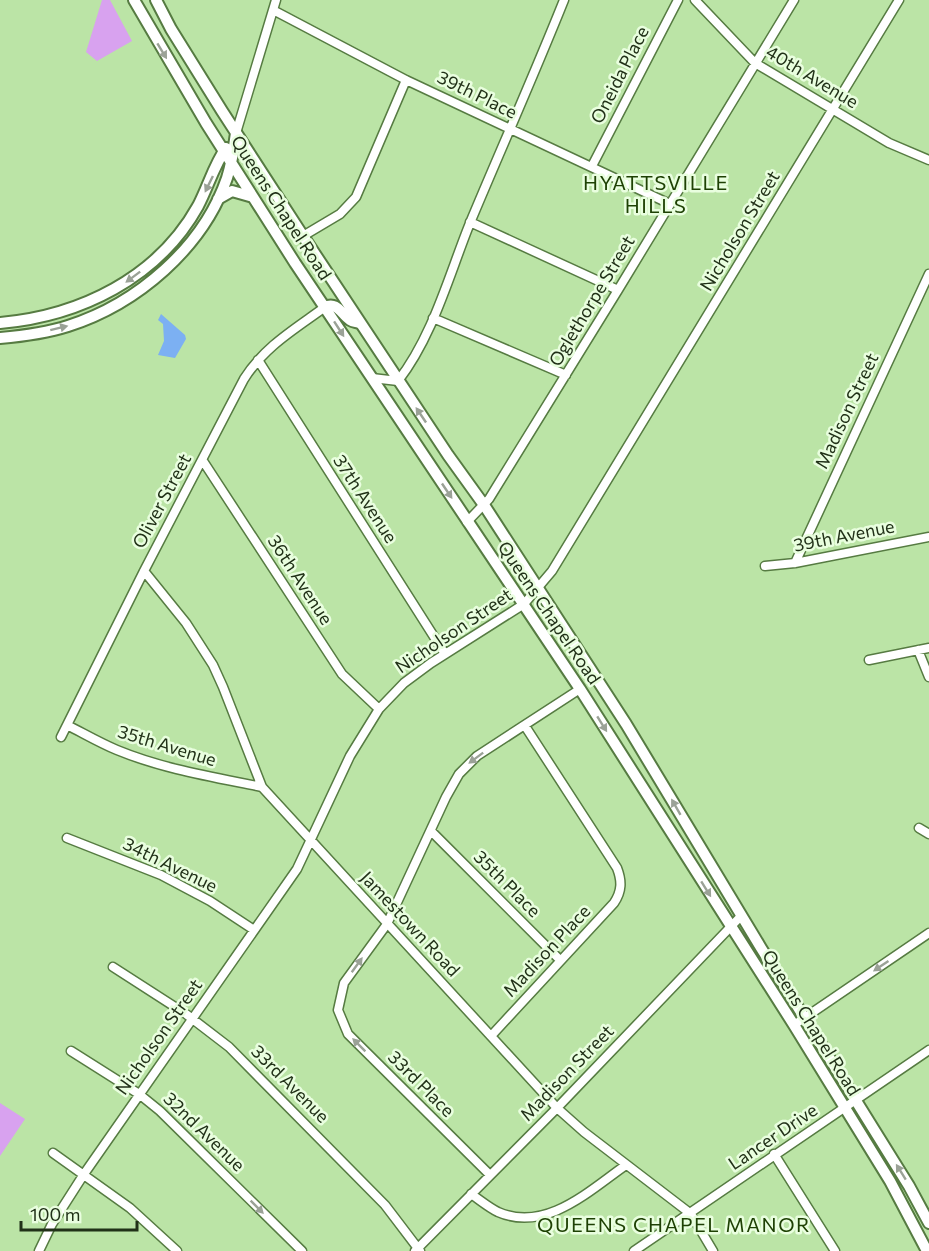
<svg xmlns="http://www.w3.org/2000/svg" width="929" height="1251" font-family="Commissioner,sans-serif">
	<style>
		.green { fill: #d8a2ef }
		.water { fill: #7cb0f2 }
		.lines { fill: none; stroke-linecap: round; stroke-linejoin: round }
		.minor-casing { stroke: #567b42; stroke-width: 11 }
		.major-casing { stroke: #567b42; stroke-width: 14 }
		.minor { stroke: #fff; stroke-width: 8 }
		.major { stroke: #fff; stroke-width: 10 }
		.oneway { fill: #9ba297 }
		.labels { text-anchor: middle; stroke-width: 5; stroke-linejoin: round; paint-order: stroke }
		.street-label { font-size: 18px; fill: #213118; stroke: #e9fedf }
		.neighbourhood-label { font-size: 20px; letter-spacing: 1.5px; fill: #1e4104; stroke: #e9fedf }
	</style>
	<rect width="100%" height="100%" fill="#bbe4a6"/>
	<!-- green -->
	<path class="green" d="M102,0H110L132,41L97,61L86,52Z
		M0,1103L25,1119L0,1156Z"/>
	<!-- water -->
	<path class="water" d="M161,314L185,335L186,339L175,358L158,355L164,341L163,324L158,320Z"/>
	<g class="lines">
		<defs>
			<path id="minor" d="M695,0L755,63L889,143L929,160
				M273,10L406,80L670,204
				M236,133L276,0
				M592,166L678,0
				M470,222L618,290
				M303,236L340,214L356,197L406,80
				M433,318L566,375
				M258,360L445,654
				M372,378L398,381C433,336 449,275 470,223C501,149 534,75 564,0
				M203,461L342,674L379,709
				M467,522L489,499L618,290L794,0
				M795,563L929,274
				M765,566L795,563L929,537
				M144,571L186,623L213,665L223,687L262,787L557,1108L584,1132L691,1214L713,1251
				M918,650L929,677
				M869,660L929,648
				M67,725C83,733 100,743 117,750C163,769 213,777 262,787
				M61,737L144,571L244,379C265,346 295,329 325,307
				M919,828L929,834
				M431,831L560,960
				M67,838L161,875L210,901L254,930
				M113,967L186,1014L229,1047L385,1205L420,1251
				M794,1025L929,933
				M491,1036L614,903C622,891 622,881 617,868L525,726
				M71,1051L139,1094L160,1111L302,1251
				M53,1153L130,1208L177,1251
				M774,1154L835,1251
				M490,1175L348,1034L338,1010L344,983L387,924L446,797L459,774L477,756L580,689
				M471,1194C480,1200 488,1207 498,1212C546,1233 590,1190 626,1165
				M39,1251L52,1224L84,1174L297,869L350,756L379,709L404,683L431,663L524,604L552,571L899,0
				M415,1251L557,1108L741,916
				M634,1251L929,1050"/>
			<path id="major" d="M134,0L206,123L295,263L580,689L794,1025L890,1181L927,1251
				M156,0L171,29L222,111L303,236L448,455L484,505L626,724L761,948L909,1186L929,1223
				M218,199L232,191L253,197
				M325,307C337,301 341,314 350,320C353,322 356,322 359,323
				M0,323C80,316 158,278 198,206C208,187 214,165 226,148
				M0,338C23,336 46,333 68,326C137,304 203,248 227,178C232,163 234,148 236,133"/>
		</defs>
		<!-- minor casing -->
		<use href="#minor" class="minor-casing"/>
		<!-- major casing -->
		<use href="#major" class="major-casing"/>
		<!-- minor -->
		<use href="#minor" class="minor"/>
		<!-- major -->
		<use href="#major" class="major"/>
	</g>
	<!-- one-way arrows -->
	<defs><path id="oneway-solid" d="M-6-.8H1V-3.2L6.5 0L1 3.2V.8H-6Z" transform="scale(1.5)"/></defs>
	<g class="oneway">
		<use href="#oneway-solid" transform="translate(162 51) rotate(59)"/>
		<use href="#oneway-solid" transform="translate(209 184) rotate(116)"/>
		<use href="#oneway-solid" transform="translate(133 277) rotate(143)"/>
		<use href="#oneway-solid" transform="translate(59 328) rotate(-14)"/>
		<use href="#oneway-solid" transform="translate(339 329) rotate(57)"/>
		<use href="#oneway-solid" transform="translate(421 415) rotate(-124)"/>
		<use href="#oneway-solid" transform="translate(447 491) rotate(56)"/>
		<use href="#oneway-solid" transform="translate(602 724) rotate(58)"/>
		<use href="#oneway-solid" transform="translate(476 758) rotate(143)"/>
		<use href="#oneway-solid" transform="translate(676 807) rotate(-120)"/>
		<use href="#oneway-solid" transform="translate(706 889) rotate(58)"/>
		<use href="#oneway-solid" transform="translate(357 965) rotate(-54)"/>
		<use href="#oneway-solid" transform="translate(881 966) rotate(146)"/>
		<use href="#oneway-solid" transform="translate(359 1045) rotate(-135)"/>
		<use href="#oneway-solid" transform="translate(901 1172) rotate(-122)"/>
		<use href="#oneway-solid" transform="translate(257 1207) rotate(45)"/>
	</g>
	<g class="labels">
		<!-- street labels -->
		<g class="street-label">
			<text transform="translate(620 75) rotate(-63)" y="6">Oneida Place</text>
			<text transform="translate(812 77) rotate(31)" y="6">40th Avenue</text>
			<text transform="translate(477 95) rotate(26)" y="6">39th Place</text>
			<text transform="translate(281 208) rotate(57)" y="6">Queens Chapel Road</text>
			<text transform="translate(740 231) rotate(-59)" y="6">Nicholson Street</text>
			<text transform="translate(592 301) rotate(-59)" y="6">Oglethorpe Street</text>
			<text transform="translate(847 411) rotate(-65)" y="6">Madison Street</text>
			<text transform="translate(365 499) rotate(57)" y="6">37th Avenue</text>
			<text transform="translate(162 501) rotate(-62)" y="6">Oliver Street</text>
			<text transform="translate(844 536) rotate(-11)" y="6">39th Avenue</text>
			<text transform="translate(300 580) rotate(57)" y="6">36th Avenue</text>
			<text transform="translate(549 613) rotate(56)" y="6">Queens Chapel Road</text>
			<text transform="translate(454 631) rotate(-34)" y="6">Nicholson Street</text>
			<text transform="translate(167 746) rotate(17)" y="6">35th Avenue</text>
			<text transform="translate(170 865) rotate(26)" y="6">34th Avenue</text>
			<text transform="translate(507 884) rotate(45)" y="6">35th Place</text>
			<text transform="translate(410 924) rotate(47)" y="6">Jamestown Road</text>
			<text transform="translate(547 951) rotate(-47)" y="6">Madison Place</text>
			<text transform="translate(811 1023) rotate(58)" y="6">Queens Chapel Road</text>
			<text transform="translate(159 1037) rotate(-55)" y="6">Nicholson Street</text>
			<text transform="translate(567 1073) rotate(-46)" y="6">Madison Street</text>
			<text transform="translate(290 1084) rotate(45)" y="6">33rd Avenue</text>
			<text transform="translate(421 1084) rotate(45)" y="6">33rd Place</text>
			<text transform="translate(204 1132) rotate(44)" y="6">32nd Avenue</text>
			<text transform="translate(773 1137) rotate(-34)" y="6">Lancer Drive</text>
		</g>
		<!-- neighbourhood labels -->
		<g class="neighbourhood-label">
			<text x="656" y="190">HYATTSVILLE<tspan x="656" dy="23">HILLS</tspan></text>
			<text x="674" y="1232">QUEENS CHAPEL MANOR</text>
		</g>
	</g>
	<!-- scale -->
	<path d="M21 1221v9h116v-9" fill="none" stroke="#213118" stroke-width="3"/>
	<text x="30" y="1221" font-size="18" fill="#213118" stroke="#e9fedf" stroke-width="4.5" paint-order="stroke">100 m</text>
</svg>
